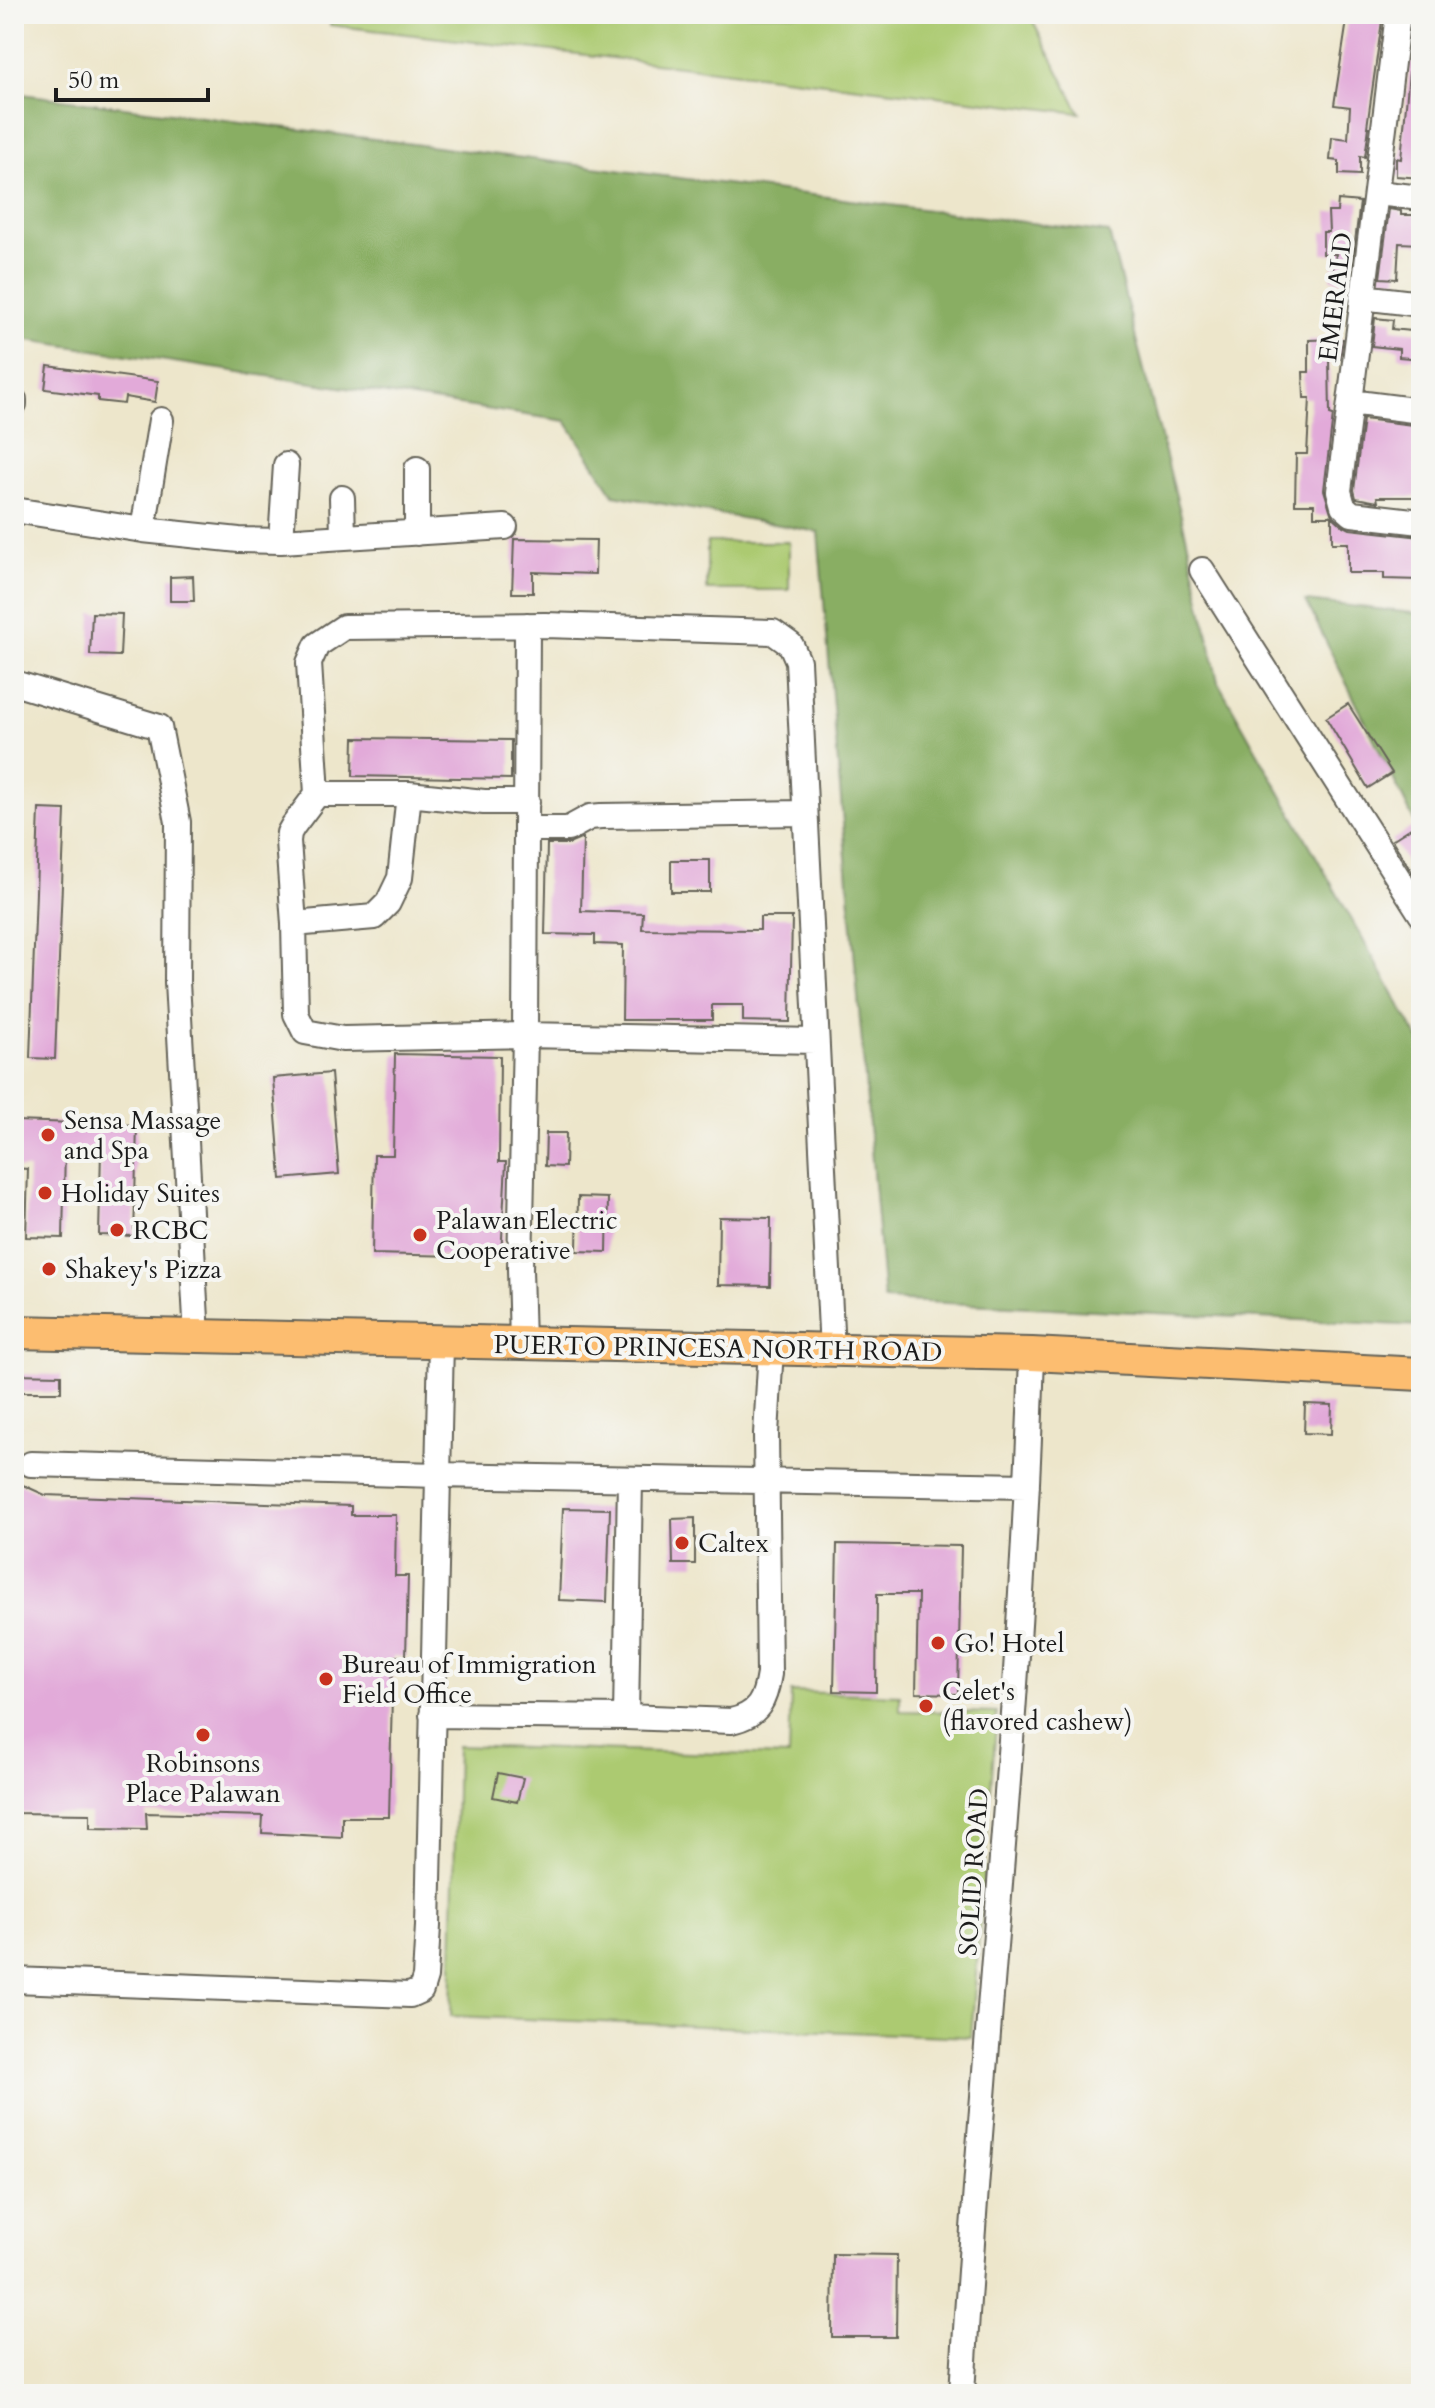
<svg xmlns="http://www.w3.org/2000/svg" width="1435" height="2408" font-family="Cardo,serif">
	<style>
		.green { fill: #acca71; stroke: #647346; stroke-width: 2 }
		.forest { fill: #89ae63; stroke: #526540; stroke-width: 2 }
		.building { fill: #e2aad9 }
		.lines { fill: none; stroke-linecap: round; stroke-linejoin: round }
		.minor-casing { stroke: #656359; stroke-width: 28 }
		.major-casing { stroke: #656359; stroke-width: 36 }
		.minor { stroke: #fff; stroke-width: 24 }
		.major { stroke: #fcbd6f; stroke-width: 32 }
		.poi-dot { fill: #c8321e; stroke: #f6f6f2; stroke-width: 3 }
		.labels { text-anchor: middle; stroke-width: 8; stroke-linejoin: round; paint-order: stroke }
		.street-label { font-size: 26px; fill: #1c1c1c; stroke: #f6f6f2 }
		.poi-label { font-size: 26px; fill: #1c1c1c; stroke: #f6f6f2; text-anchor: start }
	</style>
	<rect width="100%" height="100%" fill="#f6f6f2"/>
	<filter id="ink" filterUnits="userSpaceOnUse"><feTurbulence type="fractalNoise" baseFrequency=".0125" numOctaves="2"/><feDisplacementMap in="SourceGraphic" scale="16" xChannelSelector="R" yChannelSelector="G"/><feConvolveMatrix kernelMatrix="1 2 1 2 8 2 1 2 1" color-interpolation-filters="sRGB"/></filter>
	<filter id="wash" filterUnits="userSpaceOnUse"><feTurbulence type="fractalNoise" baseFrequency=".006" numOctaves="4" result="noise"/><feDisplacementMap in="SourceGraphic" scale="32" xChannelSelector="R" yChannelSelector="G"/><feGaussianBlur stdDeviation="1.8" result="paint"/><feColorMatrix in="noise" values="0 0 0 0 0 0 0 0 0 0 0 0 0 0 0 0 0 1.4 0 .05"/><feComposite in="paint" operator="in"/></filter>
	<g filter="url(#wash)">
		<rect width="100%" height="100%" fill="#ede6cb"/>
		<!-- green -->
		<path class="green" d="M331,14H1029L1080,113L330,25Z
			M707,542H789V590H707Z
			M791,1692L900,1695V1711L997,1713L971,2037L451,2016L457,1746L789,1756Z"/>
		<!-- forest -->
		<path class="forest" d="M14,93L1109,233L1187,539L1218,682L1421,1043V1326L884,1300L818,532L614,495L566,421L14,338Z
			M1306,601L1421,614V835Z"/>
		<g id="blocks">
			<!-- building -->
			<path class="building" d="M1348,14H1383L1367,127H1369L1365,157L1360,156V175L1339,174V161L1330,160L1332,137L1348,139L1350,107L1334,105Z
				M1410,62H1421V178L1396,176V158L1401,159Z
				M1338,200L1360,202L1350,282L1331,279L1336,254H1323V232H1329L1328,212H1337Z
				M1389,209L1401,211V215H1421V244L1399,243L1397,279L1380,278Z
				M1375,318L1393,320L1392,329L1421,332V359L1399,357V349L1372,346Z
				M1343,339L1340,359H1329L1330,414L1333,415L1324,490L1332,516H1314V504H1295L1296,454H1307L1310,398H1304L1303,372H1309V340Z
				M48,366L158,381L155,402L125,397L124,404L98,401V396L45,389Z
				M1363,419L1421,426V497H1377L1378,502L1356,498L1354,490Z
				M1332,516L1342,525L1350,529L1421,537V580L1384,579V573H1348V543H1332Z
				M514,539L596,540L595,574L533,572V593H512Z
				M193,576L194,601H170V577Z
				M92,613L122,614L120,656L90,655Z
				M1348,704L1392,773L1368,788L1326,718Z
				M354,738L511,740V779L353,776Z
				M39,809L65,810L55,1059L30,1058Z
				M1414,826L1421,836V886L1392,840Z
				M583,838L581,911L643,913L642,929L760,930V917H792L790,1022L743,1021V1005H712V1020H622L623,945L595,944V935L545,934L547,844H569Z
				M671,860H710V892H671Z
				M395,1054L500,1056L499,1162H506L501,1257L372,1254L374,1155H393Z
				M331,1073L339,1174L281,1179L273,1078Z
				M14,1121L137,1125L134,1236L99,1235L101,1150L65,1149L63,1238L26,1237L28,1169L14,1168Z
				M546,1133H566L565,1167L545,1166Z
				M578,1197L608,1198L607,1252L577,1251Z
				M719,1217L771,1218L770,1286L718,1285Z
				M14,1374L61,1375V1392H14Z
				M1305,1404L1332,1405L1331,1434L1304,1433Z
				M14,1481L45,1495L351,1506V1515H396L395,1576H408L406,1657L393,1656L389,1817H342V1837L262,1833L263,1816L146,1813L147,1829L90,1828V1814L14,1813Z
				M563,1508L610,1509L607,1602L559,1600Z
				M695,1518V1564H673L672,1519Z
				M837,1544L961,1546L958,1694L916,1693L918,1594H877L876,1692L834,1691Z
				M498,1773L523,1778L517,1802L493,1797Z
				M833,2254L897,2255L896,2337H832Z"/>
		</g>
	</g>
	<g filter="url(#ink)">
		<use href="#blocks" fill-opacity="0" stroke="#656359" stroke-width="2"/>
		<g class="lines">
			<defs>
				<path id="minor" d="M1398,14L1339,491L1343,506L1352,514L1421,522
					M1377,193L1421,198
					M1362,297L1421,304
					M1350,402L1421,411
					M14,404V400
					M417,469V533
					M342,498L343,536
					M14,510L143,530L239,540L281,541L505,527
					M143,530L161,420
					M281,541L286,465
					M1202,570L1421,914
					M14,683L159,727L178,822L177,982L197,1337
					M317,794H409L484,802H527
					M527,829H568L590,817L601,816L805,813
					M294,924L374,917L388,903L400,878L409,794
					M816,1041L525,1035L343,1039L305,1032L296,1014L294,924L288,841L289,833L293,826L317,794L309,663L317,645L344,627L545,625L773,632L791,645L798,661L832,1351
					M522,1343L520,1269L525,1035L527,625
					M31,1464L438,1475L1027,1486
					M432,1715L626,1717L731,1721C759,1715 765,1700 769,1674L766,1434L771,1348
					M626,1717L630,1479
					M14,1980L410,1995L421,1990L425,1977L428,1926L441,1342
					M962,2394C982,2047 1022,1702 1032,1354"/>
				<path id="major" d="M14,1332L1032,1354L1421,1374"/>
			</defs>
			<!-- minor casing -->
			<use href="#minor" class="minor-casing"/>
			<!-- major casing -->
			<use href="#major" class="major-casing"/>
			<!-- minor -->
			<use href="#minor" class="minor"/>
			<!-- major -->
			<use href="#major" class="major"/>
		</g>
	</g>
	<!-- markers -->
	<g class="poi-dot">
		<circle cx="48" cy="1135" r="8"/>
		<circle cx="45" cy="1193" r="8"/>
		<circle cx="117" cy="1230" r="8"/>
		<circle cx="420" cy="1235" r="8"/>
		<circle cx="49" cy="1269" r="8"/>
		<circle cx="682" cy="1543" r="8"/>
		<circle cx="938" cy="1643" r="8"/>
		<circle cx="326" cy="1679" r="8"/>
		<circle cx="926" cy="1706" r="8"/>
		<circle cx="203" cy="1735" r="8"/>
	</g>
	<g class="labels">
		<!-- street labels -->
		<g class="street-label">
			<text transform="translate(1335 297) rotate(-83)" y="9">EMERALD</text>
			<text transform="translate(718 1348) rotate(1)" y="9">PUERTO PRINCESA NORTH ROAD</text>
			<text transform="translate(973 1872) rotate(-86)" y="9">SOLID ROAD</text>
		</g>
		<!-- poi labels -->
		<g class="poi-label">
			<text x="64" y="1129">Sensa Massage<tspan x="64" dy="30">and Spa</tspan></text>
			<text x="61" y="1202">Holiday Suites</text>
			<text x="436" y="1229">Palawan Electric<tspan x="436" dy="30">Cooperative</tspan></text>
			<text x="133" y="1239">RCBC</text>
			<text x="65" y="1278">Shakey's Pizza</text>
			<text x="698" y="1552">Caltex</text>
			<text x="954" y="1652">Go! Hotel</text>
			<text x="342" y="1673">Bureau of Immigration<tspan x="342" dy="30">Field Office</tspan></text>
			<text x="942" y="1700">Celet's<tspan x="942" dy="30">(flavored cashew)</tspan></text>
			<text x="203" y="1772" text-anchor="middle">Robinsons<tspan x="203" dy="30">Place Palawan</tspan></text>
		</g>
	</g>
	<!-- margin -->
	<rect width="1435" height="2408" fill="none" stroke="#f6f6f2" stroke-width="48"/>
	<!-- scale -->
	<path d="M56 88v12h152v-12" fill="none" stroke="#1c1c1c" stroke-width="4"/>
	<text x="68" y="88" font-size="24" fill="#1c1c1c" stroke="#f6f6f2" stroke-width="6" paint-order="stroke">50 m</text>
</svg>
